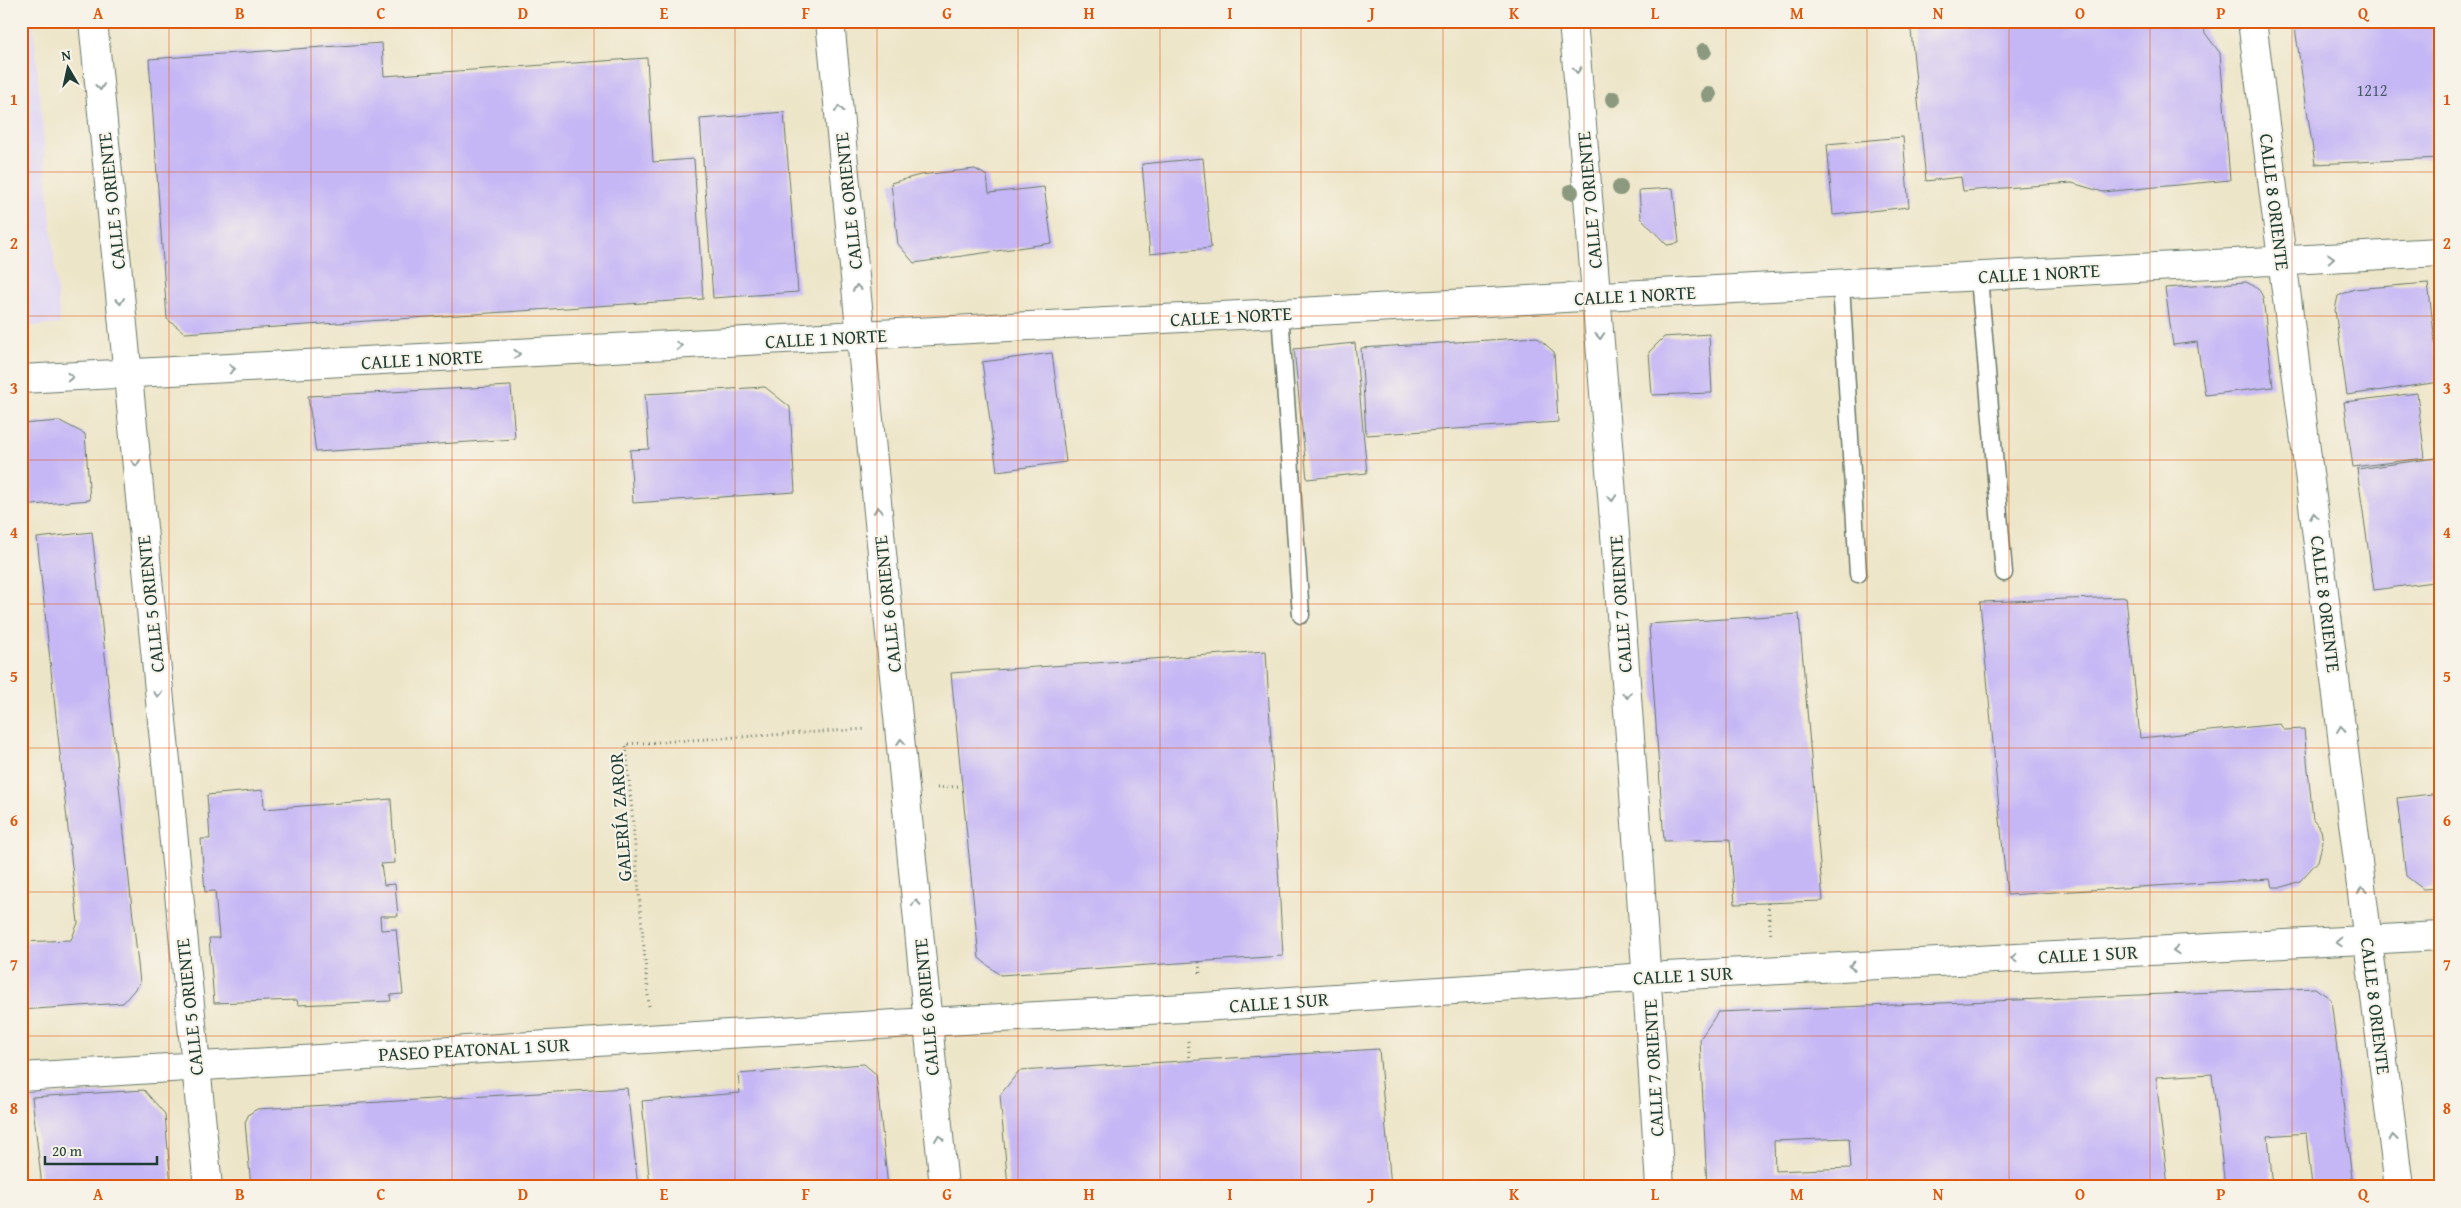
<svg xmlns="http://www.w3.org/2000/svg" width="2461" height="1208" font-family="'Gentium Book Plus',serif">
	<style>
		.built { fill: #dfd5f5 }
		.building { fill: #c5b6f5; fill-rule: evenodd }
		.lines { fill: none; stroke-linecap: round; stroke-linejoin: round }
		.lane-casing { stroke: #677868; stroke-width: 19 }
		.street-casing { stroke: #677868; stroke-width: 30 }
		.secondary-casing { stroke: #677868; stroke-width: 30 }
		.path { stroke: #677868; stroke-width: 3; stroke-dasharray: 1 4; stroke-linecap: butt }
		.lane { stroke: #fff; stroke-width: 16 }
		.street { stroke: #fff; stroke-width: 28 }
		.secondary { stroke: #fff; stroke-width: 28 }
		.tree { fill: #8b997e }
		.oneway { stroke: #8f9e9a }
		.grid { fill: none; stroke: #de580e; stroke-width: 1; stroke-opacity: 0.55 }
		.labels { text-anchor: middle; stroke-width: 4; stroke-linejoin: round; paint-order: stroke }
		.number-label { font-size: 16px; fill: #485b64 }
		.street-label { font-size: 19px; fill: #1f3d34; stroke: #f7f3e8 }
		.neatline { fill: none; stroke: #de580e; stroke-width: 2 }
		.grid-label { font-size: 16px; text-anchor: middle; font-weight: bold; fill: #de580e }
	</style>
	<rect width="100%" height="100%" fill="#f7f3e8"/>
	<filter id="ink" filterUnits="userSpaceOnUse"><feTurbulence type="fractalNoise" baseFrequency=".02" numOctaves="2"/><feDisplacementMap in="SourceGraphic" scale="10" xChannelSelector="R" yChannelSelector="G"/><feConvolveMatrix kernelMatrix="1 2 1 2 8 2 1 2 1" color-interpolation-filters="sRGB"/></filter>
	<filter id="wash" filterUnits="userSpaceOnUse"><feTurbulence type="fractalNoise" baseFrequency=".0096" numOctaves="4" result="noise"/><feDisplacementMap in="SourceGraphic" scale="20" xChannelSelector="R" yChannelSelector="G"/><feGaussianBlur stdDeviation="1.12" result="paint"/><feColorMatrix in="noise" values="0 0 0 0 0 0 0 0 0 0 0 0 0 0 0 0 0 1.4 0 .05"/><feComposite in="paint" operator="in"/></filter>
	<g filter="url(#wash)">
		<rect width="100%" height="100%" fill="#ede5c8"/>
		<!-- built -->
		<path class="built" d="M21,21H33L60,324L21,327Z"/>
		<g id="blocks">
			<!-- building -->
			<path class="building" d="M1910,21H2203L2205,33L2220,53L2230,180L2103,192L2072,183L1963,191L1961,177L1926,181Z
				M2294,21H2440V158L2315,164Z
				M382,43L384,76L647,58L653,162L694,159L703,299L185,333L167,319L149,59Z
				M784,112L798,292L713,298L700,119Z
				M1903,137L1909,207L1833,215L1827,144Z
				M1203,158L1211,248L1150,254L1142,164Z
				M975,169L987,176L989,193L1044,187L1052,243L914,263L898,244L891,183L920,175Z
				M1673,188L1679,243L1667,245L1641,218L1639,190Z
				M2246,282L2258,288L2263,297L2273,387L2205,395L2197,342L2173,345L2165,288Z
				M2428,283L2440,382L2347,395L2335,310L2338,296L2354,289Z
				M1709,334L1712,393L1652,395L1649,352L1664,337Z
				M1537,337L1554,352L1558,422L1366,435L1361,348Z
				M1355,343L1367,473L1307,479L1294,349Z
				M1052,353L1066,462L997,471L982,362Z
				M511,386L515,439L316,452L308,396Z
				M765,387L790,407L795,492L633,503L630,450L649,449L645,394Z
				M2417,393L2425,458L2353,467L2344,402Z
				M60,421L85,434L90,500L21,506V424Z
				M2436,458L2440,484V581L2374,590L2357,469Z
				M92,532L140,983L123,1003L21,1010V942L71,940L78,923L37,538Z
				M2126,597L2140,738L2280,724L2284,730L2304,729L2313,820L2321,830L2323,841L2318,861L2300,881L2283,887H2272L2270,879L2007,895L1980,602Z
				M1799,614L1823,901L1735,904L1730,839L1664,841L1649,624Z
				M1266,651L1283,956L1000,975L979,958L951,673Z
				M263,790L264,809L391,799L395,863L381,864L384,885L395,884L398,916H380L381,930L396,929L403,994L390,995L391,1001L298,1005L297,1000L214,1003L209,938H219L215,891L205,892L201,839H210L207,795Z
				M2440,793V888L2423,889L2406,876L2397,798Z
				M2315,988L2331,999L2353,1187H2312L2306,1133L2268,1136L2273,1187H2225L2212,1074L2156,1077L2168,1187H1707L1700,1039L1718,1012ZM1849,1138L1851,1168L1775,1171L1774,1141Z
				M1379,1049L1391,1187H1008L1000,1095L1019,1071Z
				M864,1064L876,1074L888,1187H650L642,1101L740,1093L738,1074Z
				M627,1088L638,1187H251L245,1122L249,1114L257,1109Z
				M144,1090L165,1114L171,1187H42L32,1097Z"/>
		</g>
	</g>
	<g filter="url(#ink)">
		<use href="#blocks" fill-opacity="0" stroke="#677868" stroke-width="1"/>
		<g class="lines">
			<defs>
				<path id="lane" d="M1979,277L2004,573
					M1841,284L1858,574
					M1280,313L1301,615"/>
				<path id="street" d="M1573,21C1607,409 1636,798 1660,1187
					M21,1077L928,1022"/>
				<path id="secondary" d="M93,21L208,1187
					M830,21L944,1187
					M2252,21L2399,1187
					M21,379L2440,252
					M928,1022L1203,1007L1647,977L2440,936"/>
			</defs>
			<!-- lane casing -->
			<use href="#lane" class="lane-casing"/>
			<!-- street casing -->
			<use href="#street" class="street-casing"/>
			<!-- secondary casing -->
			<use href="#secondary" class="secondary-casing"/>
			<!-- path -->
			<path class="path" d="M937,788L961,786
				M1768,903L1771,937
				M1199,962L1200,973
				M649,1006L626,744L866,729
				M1188,1041L1190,1061"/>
			<!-- lane -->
			<use href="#lane" class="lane"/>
			<!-- street -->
			<use href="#street" class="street"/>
			<!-- secondary -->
			<use href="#secondary" class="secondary"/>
		</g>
		<!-- trees -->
		<g class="tree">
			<circle cx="1704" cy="51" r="8"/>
			<circle cx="1709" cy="95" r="8"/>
			<circle cx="1613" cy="99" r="8"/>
			<circle cx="1620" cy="188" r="8"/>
			<circle cx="1571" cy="192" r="8"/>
		</g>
		<!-- one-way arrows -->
		<defs><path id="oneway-chevron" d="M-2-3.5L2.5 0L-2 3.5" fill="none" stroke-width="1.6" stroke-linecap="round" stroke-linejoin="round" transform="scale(1.25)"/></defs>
		<g class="oneway">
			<use href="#oneway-chevron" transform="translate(1577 70) rotate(85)"/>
			<use href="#oneway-chevron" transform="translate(100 87) rotate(84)"/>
			<use href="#oneway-chevron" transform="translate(839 109) rotate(-96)"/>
			<use href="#oneway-chevron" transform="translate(2331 258) rotate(-3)"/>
			<use href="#oneway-chevron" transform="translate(857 288) rotate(-96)"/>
			<use href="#oneway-chevron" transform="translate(120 301) rotate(84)"/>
			<use href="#oneway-chevron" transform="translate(1600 336) rotate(86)"/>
			<use href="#oneway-chevron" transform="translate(679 346) rotate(-3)"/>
			<use href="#oneway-chevron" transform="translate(517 354) rotate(-3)"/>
			<use href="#oneway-chevron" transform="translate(232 369) rotate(-3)"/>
			<use href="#oneway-chevron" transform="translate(70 377) rotate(-2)"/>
			<use href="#oneway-chevron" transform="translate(136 463) rotate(84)"/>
			<use href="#oneway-chevron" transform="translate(1612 498) rotate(86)"/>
			<use href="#oneway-chevron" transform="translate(878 510) rotate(-95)"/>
			<use href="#oneway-chevron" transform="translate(2314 516) rotate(-97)"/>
			<use href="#oneway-chevron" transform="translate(158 694) rotate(84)"/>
			<use href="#oneway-chevron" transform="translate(1627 695) rotate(86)"/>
			<use href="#oneway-chevron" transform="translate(2341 729) rotate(-97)"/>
			<use href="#oneway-chevron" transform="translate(901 742) rotate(-95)"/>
			<use href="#oneway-chevron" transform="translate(2362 890) rotate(-97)"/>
			<use href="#oneway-chevron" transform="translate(916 903) rotate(-96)"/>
			<use href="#oneway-chevron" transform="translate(2339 942) rotate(177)"/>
			<use href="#oneway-chevron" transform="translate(2176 950) rotate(177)"/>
			<use href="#oneway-chevron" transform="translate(2014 958) rotate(177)"/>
			<use href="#oneway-chevron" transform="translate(1852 966) rotate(177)"/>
			<use href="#oneway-chevron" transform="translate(939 1138) rotate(-96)"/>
			<use href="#oneway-chevron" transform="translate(2393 1138) rotate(-97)"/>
		</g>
	</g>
	<!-- grid -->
	<path class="grid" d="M169,21V1187M311,21V1187M452,21V1187M594,21V1187M735,21V1187M877,21V1187M1018,21V1187M1160,21V1187M1301,21V1187M1443,21V1187M1584,21V1187M1726,21V1187M1867,21V1187M2009,21V1187M2150,21V1187M2292,21V1187M21,172H2440M21,316H2440M21,460H2440M21,604H2440M21,748H2440M21,892H2440M21,1036H2440"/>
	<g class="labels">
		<!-- number labels -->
		<g class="number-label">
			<text x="2372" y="96">1212</text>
		</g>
		<!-- street labels -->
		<g class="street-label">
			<text transform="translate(1589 200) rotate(-95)" y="7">CALLE 7 ORIENTE</text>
			<text transform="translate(111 201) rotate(-96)" y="7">CALLE 5 ORIENTE</text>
			<text transform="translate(848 201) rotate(-96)" y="7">CALLE 6 ORIENTE</text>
			<text transform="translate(2275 202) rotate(83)" y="7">CALLE 8 ORIENTE</text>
			<text transform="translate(2039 273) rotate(-3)" y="7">CALLE 1 NORTE</text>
			<text transform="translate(1635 295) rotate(-3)" y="7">CALLE 1 NORTE</text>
			<text transform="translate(1231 316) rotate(-3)" y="7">CALLE 1 NORTE</text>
			<text transform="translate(826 338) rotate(-3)" y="7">CALLE 1 NORTE</text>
			<text transform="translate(422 359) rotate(-3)" y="7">CALLE 1 NORTE</text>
			<text transform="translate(150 604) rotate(-96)" y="7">CALLE 5 ORIENTE</text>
			<text transform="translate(887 604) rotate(-96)" y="7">CALLE 6 ORIENTE</text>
			<text transform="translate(1620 604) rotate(-94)" y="7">CALLE 7 ORIENTE</text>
			<text transform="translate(2326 604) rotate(83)" y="7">CALLE 8 ORIENTE</text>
			<text transform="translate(620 817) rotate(-94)" y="7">GALERÍA ZAROR</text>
			<text transform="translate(2088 954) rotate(-3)" y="7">CALLE 1 SUR</text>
			<text transform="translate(1683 975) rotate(-3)" y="7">CALLE 1 SUR</text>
			<text transform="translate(1279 1002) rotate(-4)" y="7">CALLE 1 SUR</text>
			<text transform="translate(2376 1006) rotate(83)" y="7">CALLE 8 ORIENTE</text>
			<text transform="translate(189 1007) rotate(-96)" y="7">CALLE 5 ORIENTE</text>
			<text transform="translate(926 1007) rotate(-95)" y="7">CALLE 6 ORIENTE</text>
			<text transform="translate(474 1049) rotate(-3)" y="7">PASEO PEATONAL 1 SUR</text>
			<text transform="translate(1653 1068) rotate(-93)" y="7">CALLE 7 ORIENTE</text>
		</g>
	</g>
	<!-- margin -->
	<rect width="2461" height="1208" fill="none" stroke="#f7f3e8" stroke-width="55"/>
	<!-- north arrow -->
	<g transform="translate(68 68) rotate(351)" stroke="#f7f3e8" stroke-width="4" paint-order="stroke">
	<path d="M0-4L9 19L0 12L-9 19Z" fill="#1f3d34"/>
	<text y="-8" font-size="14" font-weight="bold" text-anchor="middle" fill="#1f3d34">N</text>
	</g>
	<!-- scale -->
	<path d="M45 1156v8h112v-8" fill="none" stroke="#1f3d34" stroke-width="2.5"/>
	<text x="52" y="1156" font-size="15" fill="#1f3d34" stroke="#f7f3e8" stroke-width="4" paint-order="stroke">20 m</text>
	<rect x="28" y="28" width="2406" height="1152" class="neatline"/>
	<g class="grid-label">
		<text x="98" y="19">A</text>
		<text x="240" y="19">B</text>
		<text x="381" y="19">C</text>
		<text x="523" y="19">D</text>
		<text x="664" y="19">E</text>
		<text x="806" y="19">F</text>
		<text x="947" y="19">G</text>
		<text x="1089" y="19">H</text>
		<text x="1230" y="19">I</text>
		<text x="1372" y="19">J</text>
		<text x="1514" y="19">K</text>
		<text x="1655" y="19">L</text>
		<text x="1797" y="19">M</text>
		<text x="1938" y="19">N</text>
		<text x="2080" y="19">O</text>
		<text x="2221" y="19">P</text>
		<text x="2363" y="19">Q</text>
		<text x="14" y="105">1</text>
		<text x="2447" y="105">1</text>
		<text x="14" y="249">2</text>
		<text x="2447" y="249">2</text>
		<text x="14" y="394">3</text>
		<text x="2447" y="394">3</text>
		<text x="14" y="538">4</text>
		<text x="2447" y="538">4</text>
		<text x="14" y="682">5</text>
		<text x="2447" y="682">5</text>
		<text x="14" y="826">6</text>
		<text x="2447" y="826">6</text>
		<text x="14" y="970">7</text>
		<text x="2447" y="970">7</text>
		<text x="14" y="1114">8</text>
		<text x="2447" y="1114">8</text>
		<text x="98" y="1200">A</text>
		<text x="240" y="1200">B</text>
		<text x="381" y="1200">C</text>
		<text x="523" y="1200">D</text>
		<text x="664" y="1200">E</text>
		<text x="806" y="1200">F</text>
		<text x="947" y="1200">G</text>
		<text x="1089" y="1200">H</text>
		<text x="1230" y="1200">I</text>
		<text x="1372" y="1200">J</text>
		<text x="1514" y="1200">K</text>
		<text x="1655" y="1200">L</text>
		<text x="1797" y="1200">M</text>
		<text x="1938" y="1200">N</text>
		<text x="2080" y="1200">O</text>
		<text x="2221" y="1200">P</text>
		<text x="2363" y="1200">Q</text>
	</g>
</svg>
